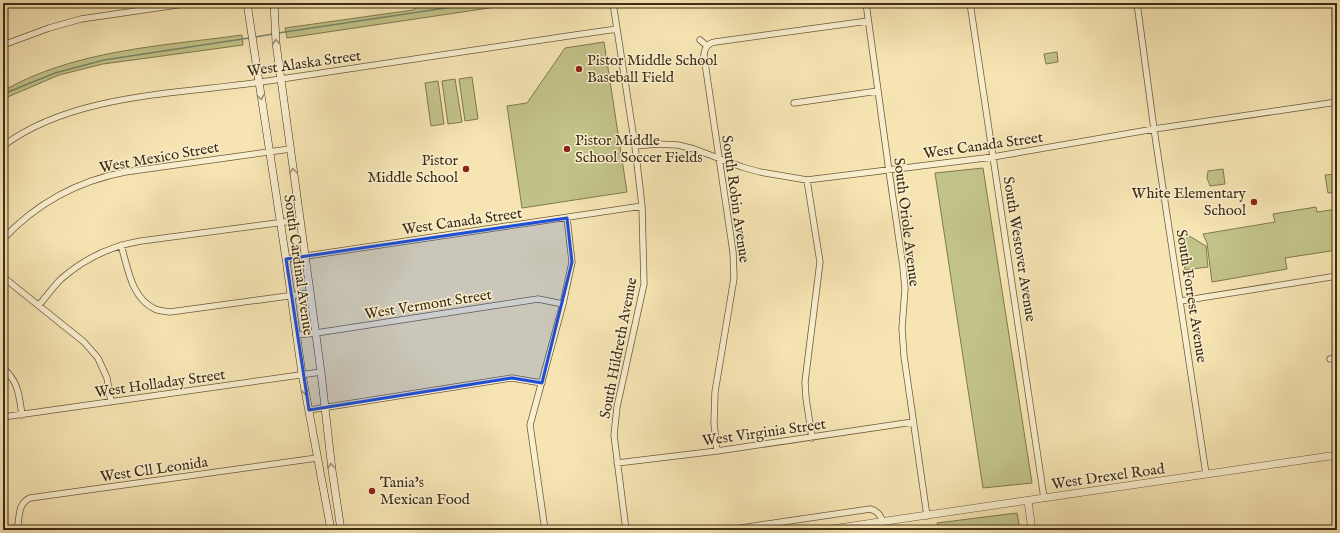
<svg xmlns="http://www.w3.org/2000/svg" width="1340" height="533" font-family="'IM FELL English',serif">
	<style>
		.green { fill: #c2c389; stroke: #80784f }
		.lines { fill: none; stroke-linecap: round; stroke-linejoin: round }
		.stream { stroke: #78856d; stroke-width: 1.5 }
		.minor-casing { stroke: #6c5b3c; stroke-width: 7 }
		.tertiary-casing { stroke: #6c5b3c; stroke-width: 8 }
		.secondary-casing { stroke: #3e2d15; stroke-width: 8 }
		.minor { stroke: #f9eece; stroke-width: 5.5 }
		.tertiary { stroke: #f9eece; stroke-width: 7 }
		.secondary { stroke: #f9eece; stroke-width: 7 }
		.oneway { stroke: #9c8e72 }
		.marked { fill: #1d4ed8; fill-opacity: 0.2; stroke: #1d4ed8; stroke-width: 3; stroke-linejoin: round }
		.poi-dot { fill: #8f2418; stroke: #f9eece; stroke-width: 1.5 }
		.labels { text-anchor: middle; stroke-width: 3; stroke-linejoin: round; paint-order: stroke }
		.poi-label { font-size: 15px; fill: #3e2d15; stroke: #f9eece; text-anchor: start }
		.street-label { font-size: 15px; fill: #3e2d15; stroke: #f9eece }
	</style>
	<rect width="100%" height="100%" fill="#f6e5b3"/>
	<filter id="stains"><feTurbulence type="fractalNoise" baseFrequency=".005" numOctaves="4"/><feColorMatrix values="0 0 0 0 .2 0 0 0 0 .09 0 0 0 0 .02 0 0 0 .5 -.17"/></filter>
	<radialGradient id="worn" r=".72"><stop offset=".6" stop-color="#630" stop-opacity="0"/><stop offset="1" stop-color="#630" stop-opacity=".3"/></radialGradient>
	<!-- green -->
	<path class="green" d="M423,3L452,4L523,3L287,38L285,28L413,10Z
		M242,35L243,45L103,64L59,75L3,99V91C74,50 162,46 242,35Z
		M604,42L627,192L522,208L507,106L527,103L565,48Z
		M1057,52L1058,62L1046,64L1044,54Z
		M472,77L478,119L465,121L459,79Z
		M455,79L462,122L448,124L442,81Z
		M438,81L444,124L431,126L425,83Z
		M983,168L1032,483L983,488L935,173Z
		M1223,169L1225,184L1210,186L1207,178L1208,171Z
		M1337,174V192L1328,193L1325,175Z
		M1316,207L1317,212L1337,209V250L1285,258L1287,269L1212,282L1207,243L1203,234L1275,222L1273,214Z
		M1186,234L1206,246L1208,267L1185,270L1179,235Z
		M1017,513L1020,530H938L937,523Z"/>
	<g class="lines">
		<!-- stream -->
		<path class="stream" d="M433,3L437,9
			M278,33L479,3
			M255,37L273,34
			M3,95L8,92L55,73L104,60L249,38"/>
		<defs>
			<path id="minor" d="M613,3L635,146L642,206L644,284L617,407L614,435L626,530
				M866,3L889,171L903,267L905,289L902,328L904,356L927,516
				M970,3L1044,498
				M1137,3L1154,129L1206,474
				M700,40L707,46
				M3,45L49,28L81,19L191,3
				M794,103L878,91
				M3,146C72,94 178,94 261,82C379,64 498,46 617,29
				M635,146L658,144L678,145L694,149L742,167L760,172L807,180L993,157L1154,129L1337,102
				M807,180L820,262L805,382L806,398L812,438
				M3,239C36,204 78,181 125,172L290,149
				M121,245C128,268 131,298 155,309C159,311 165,311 170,312L310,293
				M286,259L642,206
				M3,277L84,342L98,358L107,378L111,402
				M1181,301L1337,276
				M39,305C46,297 53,287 61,279C84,259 110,246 141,241L300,220
				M296,335L316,333L538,299L563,304
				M1330,359L1337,358
				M3,368C19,382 19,396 22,415
				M309,410L512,378L542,383
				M3,417L321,372
				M717,451L714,423L715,392L734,278L733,252L704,56C704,48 708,43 715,42L868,21
				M617,463L717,451L913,422
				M17,530C20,518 17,504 30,498L317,458
				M545,530L530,425L563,304L572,262L567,218
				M727,530L870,509C878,511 880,515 883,522"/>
			<path id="tertiary" d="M1028,501L1032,530
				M825,530L1337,455"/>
			<path id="secondary" d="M247,3L286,259L302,374L331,530
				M274,3L276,43L321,372L332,470L341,530"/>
		</defs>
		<!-- minor casing -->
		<use href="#minor" class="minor-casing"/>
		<!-- tertiary casing -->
		<use href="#tertiary" class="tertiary-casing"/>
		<!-- secondary casing -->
		<use href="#secondary" class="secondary-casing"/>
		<!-- minor -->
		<use href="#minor" class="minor"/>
		<!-- tertiary -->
		<use href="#tertiary" class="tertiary"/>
		<!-- secondary -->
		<use href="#secondary" class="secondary"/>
	</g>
	<!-- one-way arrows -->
	<defs><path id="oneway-chevron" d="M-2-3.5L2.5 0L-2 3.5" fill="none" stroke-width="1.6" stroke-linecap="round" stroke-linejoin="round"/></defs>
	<g class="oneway">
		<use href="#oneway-chevron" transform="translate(276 42) rotate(-95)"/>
		<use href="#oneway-chevron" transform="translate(261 97) rotate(81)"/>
		<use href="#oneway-chevron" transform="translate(293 171) rotate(-98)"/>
		<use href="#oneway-chevron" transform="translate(305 392) rotate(80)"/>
		<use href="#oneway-chevron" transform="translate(331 466) rotate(-97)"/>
	</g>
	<!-- marked area -->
	<path class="marked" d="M567,218L572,262L542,383L512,378L309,410L286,259Z"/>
	<!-- markers -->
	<g class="poi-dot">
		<circle cx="579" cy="69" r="4"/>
		<circle cx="567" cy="149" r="4"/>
		<circle cx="466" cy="169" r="4"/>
		<circle cx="1254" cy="202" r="4"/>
		<circle cx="372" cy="491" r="4"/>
	</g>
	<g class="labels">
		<!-- poi labels -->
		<g class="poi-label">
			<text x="587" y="65">Pistor Middle School<tspan x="587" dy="17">Baseball Field</tspan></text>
			<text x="575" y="145">Pistor Middle<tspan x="575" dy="17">School Soccer Fields</tspan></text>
			<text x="458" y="165" text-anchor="end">Pistor<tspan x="458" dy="17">Middle School</tspan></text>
			<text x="1246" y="198" text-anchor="end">White Elementary<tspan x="1246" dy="17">School</tspan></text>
			<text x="380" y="487">Tania's<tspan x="380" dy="17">Mexican Food</tspan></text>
		</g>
		<!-- street labels -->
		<g class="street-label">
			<text transform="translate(304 63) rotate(-8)" y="5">West Alaska Street</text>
			<text transform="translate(983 145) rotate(-8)" y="5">West Canada Street</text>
			<text transform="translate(159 157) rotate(-10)" y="5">West Mexico Street</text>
			<text transform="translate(736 199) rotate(82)" y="5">South Robin Avenue</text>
			<text transform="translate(462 221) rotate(-8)" y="5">West Canada Street</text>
			<text transform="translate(907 222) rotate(83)" y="5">South Oriole Avenue</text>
			<text transform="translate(1020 249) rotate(81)" y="5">South Westover Avenue</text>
			<text transform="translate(299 265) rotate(82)" y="5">South Cardinal Avenue</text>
			<text transform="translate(1192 296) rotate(81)" y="5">South Forrest Avenue</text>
			<text transform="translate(428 304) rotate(-9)" y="5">West Vermont Street</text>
			<text transform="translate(618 348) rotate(-79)" y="5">South Hildreth Avenue</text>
			<text transform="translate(160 383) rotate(-8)" y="5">West Holladay Street</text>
			<text transform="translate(764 432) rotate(-8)" y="5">West Virginia Street</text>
			<text transform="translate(154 469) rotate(-8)" y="5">West Cll Leonida</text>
			<text transform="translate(1108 476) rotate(-8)" y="5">West Drexel Road</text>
		</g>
	</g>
	<!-- margin -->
	<rect width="1340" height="533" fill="none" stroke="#f6e5b3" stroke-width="16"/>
	<rect x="4" y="4" width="1332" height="525" fill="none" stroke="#3e2d15" stroke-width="2"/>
	<rect x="8" y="8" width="1324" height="517" fill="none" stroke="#3e2d15"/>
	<rect width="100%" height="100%" filter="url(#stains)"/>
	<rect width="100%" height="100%" fill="url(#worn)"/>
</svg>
